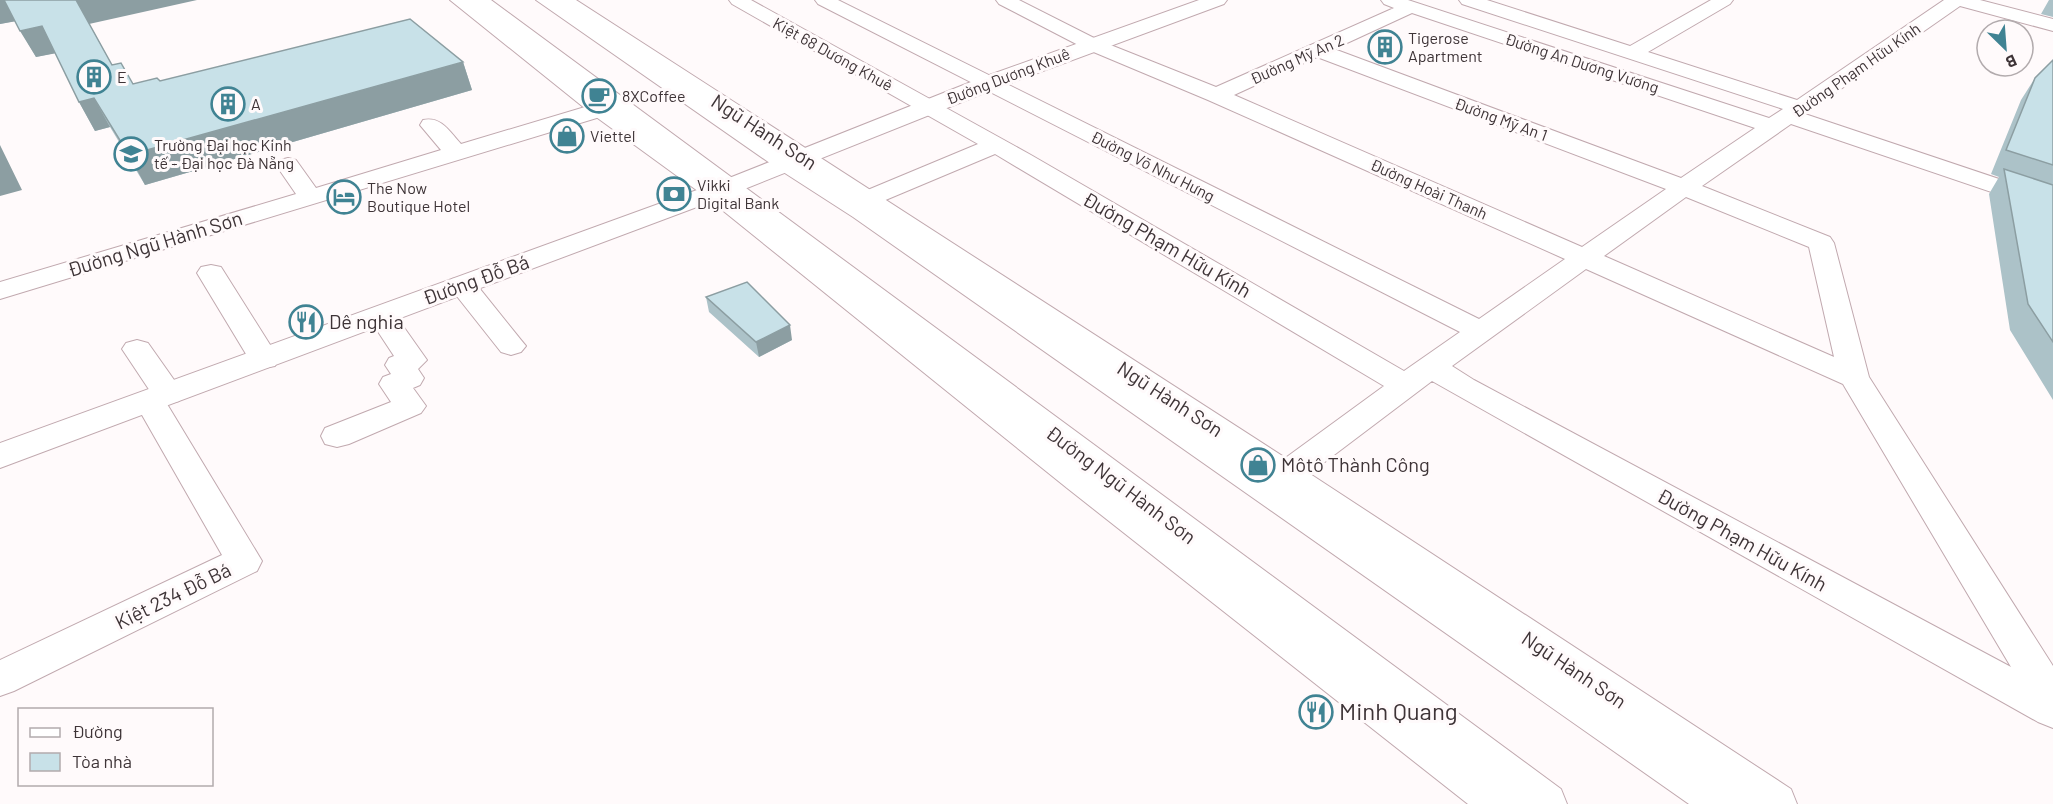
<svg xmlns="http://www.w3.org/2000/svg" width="2053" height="804" font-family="Barlow,sans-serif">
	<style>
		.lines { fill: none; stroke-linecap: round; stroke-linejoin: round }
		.minor-casing { stroke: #c1a9af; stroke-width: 2 }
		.tertiary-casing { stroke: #c1a9af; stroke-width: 2 }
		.secondary-casing { stroke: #c1a9af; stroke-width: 2 }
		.trunk-casing { stroke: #c1a9af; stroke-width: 2 }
		.minor { fill: #fff; fill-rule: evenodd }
		.tertiary { fill: #fff; fill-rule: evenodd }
		.secondary { fill: #fff; fill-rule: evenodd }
		.trunk { fill: #fff; fill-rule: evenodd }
		.wall { fill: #acc2c8 }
		.shaded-wall { fill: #8c9ea2 }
		.building { fill: #c8e1e8; stroke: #8c9ea2; stroke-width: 1.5 }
		.labels { text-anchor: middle; stroke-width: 6; stroke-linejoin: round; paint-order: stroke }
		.far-poi-label { font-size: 16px; fill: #3e3437; stroke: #fffafb; text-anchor: start }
		.far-street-label { font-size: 16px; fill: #3e3437; stroke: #fffafb }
		.street-label { font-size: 20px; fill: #3e3437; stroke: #fffafb }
		.poi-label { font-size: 20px; fill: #3e3437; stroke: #fffafb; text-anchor: start }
		.near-poi-label { font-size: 24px; fill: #3e3437; stroke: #fffafb; text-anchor: start }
	</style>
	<rect width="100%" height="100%" fill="#fffafb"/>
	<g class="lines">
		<defs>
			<path id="minor" d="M729,0H751L1031,155L1404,371L1460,332L818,4L815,0H838L1479,319L1565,259L1208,100L1084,48L999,4L996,0H1019L1098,40L1216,87L1394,8L1384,4L1381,0H1408L1769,118L1783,109L1462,4L1459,0H1487L1630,46L1711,0H1733L1730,4L1648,52L1797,100L1944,0H1980L2053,19V31L1960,6L1805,114L2053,197V213L1791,124L1702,186L1830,237L1834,243L1869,377L2053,666V728L2038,722L1432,381L1297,483L1285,487L1273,483L1268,475L1273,467L1384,386L995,154L876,204L867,206L858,204L855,199L858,194L978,144L732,4ZM1412,13L1755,128L1681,178L1334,49ZM1317,57L1666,189L1582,247L1234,95ZM1686,197L1809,247L1834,357L1604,256ZM1586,269L1843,384L2011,667L1474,380L1452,366Z
				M615,98L623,100L626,105L623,110L0,299V282L296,194L276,165L280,160L288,158L296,160L316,188L441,150L420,125L423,120C441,116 450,132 461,144Z
				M211,265L221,267L279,359L275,366L264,368L253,366L249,359L197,273L201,267Z
				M462,277L472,279L521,340L526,346L521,352L511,355L501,352L448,285L452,279Z
				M381,306L391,309L427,360L418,369L424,378L420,385L413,388L426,406L421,413L349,444L337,447L325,444L321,436L325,428L391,402L379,384L383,377L391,374L385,365L389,358L394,356L367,315L371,309Z
				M137,340L148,343L184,394L179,401L167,404L262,561L257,571L14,691L0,696V660L222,555L134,401L139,394L150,391L122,349L126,343Z"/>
			<path id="tertiary" d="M1199,0H1227L1224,4L997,88L737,192L0,468V443L719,182L981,78Z"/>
			<path id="secondary" d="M450,0H472L608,104L724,187L1093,470L1521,789L1527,804H1468L1067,488L706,197L592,114Z
				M553,0H576L1298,466L1791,789L1797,804H1736L1272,484L556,4Z"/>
			<path id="trunk" d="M469,0H491L1561,789L1567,804H1508Z
				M536,0H559L795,158L871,205L1744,789L1750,804H1689L853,217L777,168Z"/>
		</defs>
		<!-- minor casing -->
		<use href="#minor" class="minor-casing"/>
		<!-- tertiary casing -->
		<use href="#tertiary" class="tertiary-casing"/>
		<!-- secondary casing -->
		<use href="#secondary" class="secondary-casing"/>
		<!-- trunk casing -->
		<use href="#trunk" class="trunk-casing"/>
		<!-- minor -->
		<use href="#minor" class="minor"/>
		<!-- tertiary -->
		<use href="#tertiary" class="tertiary"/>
		<!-- secondary -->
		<use href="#secondary" class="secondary"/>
		<!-- trunk -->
		<use href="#trunk" class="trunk"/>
	</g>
	<!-- wall -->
	<path class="wall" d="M0,0L89,23L112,65L133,84L463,62L472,90L145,185L110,127L95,131L79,102L55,53L36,57L15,21L0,24Z
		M2049,0H2053V17L2041,14Z
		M2053,60V400L2010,330L1989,194L1999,177L1991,174L2021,100L2035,78Z
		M706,297L792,340L759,357L709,312Z"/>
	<!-- shaded-wall -->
	<path class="shaded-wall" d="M0,0H5L17,21L0,24Z
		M76,0H197L89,24Z
		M42,26L57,53L36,57L20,31Z
		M463,62L472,90L145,185L129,155Z
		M94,98L110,127L95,131L79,102Z
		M0,145L22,190L0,196Z
		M790,325L792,340L759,357L756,342Z"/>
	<!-- building -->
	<path class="building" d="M4,0H76L112,65L121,63L133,84L157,78L160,81L410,19L463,62L129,155L94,98L79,102L42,26L20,31Z
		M2053,60V165L2006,150L2035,78Z
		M2004,169L2053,185V342L2028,304Z
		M747,282L790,325L756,342L706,297Z"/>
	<!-- icons -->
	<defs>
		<symbol id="building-ring" viewBox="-11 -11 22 22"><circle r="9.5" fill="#fffafb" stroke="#408393" stroke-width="1.5"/><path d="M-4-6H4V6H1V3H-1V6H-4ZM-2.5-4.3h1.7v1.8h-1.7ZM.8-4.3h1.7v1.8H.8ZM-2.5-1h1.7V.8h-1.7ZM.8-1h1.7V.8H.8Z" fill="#408393"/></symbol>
		<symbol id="cafe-ring" viewBox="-11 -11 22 22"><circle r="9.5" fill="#fffafb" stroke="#408393" stroke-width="1.5"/><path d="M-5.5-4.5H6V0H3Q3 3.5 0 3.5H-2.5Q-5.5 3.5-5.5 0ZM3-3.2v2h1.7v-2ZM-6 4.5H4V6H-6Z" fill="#408393"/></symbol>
		<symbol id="shop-ring" viewBox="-11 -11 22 22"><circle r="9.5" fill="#fffafb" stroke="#408393" stroke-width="1.5"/><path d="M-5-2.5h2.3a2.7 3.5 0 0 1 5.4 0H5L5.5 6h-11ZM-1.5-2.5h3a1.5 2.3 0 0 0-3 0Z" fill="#408393"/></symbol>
		<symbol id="university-ring" viewBox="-11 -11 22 22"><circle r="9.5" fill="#fffafb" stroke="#408393" stroke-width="1.5"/><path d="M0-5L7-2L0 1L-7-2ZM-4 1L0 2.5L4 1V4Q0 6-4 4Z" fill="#408393"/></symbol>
		<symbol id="bank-ring" viewBox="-11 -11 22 22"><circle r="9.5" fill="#fffafb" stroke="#408393" stroke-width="1.5"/><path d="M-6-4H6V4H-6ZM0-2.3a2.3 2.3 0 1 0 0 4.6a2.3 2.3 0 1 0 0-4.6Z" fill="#408393"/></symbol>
		<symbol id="hotel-ring" viewBox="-11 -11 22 22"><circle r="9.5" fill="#fffafb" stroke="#408393" stroke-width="1.5"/><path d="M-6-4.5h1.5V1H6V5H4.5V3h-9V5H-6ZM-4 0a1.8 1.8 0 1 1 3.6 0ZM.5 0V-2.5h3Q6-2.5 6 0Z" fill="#408393"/></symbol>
		<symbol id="restaurant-ring" viewBox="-11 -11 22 22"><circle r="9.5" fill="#fffafb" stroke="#408393" stroke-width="1.5"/><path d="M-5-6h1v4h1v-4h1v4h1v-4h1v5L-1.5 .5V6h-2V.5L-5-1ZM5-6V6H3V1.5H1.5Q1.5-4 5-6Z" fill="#408393"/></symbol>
	</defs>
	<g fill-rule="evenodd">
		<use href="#building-ring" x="1366" y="28" width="38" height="38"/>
		<use href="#building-ring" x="75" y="58" width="38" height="38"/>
		<use href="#cafe-ring" x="580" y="77" width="38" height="38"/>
		<use href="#building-ring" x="209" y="85" width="38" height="38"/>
		<use href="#shop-ring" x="548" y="117" width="38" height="38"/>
		<use href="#university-ring" x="112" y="135" width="38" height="38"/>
		<use href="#bank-ring" x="655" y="175" width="38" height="38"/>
		<use href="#hotel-ring" x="325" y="178" width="38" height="38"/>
		<use href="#restaurant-ring" x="287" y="303" width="38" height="38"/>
		<use href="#shop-ring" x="1239" y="446" width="38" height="38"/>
		<use href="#restaurant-ring" x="1297" y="693" width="38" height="38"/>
	</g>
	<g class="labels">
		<!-- far-poi labels -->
		<g class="far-poi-label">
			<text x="1408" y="44">Tigerose<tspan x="1408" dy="18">Apartment</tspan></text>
			<text x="117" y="83">E</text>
			<text x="622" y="102">8XCoffee</text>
			<text x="251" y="110">A</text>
			<text x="590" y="142">Viettel</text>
			<text x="154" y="151">Trường Đại học Kinh<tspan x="154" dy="18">tế - Đại học Đà Nẵng</tspan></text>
			<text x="697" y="191">Vikki<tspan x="697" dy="18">Digital Bank</tspan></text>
			<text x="367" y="194">The Now<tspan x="367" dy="18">Boutique Hotel</tspan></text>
		</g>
		<!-- far-street labels -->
		<g class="far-street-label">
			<text transform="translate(833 54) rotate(29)" y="6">Kiệt 68 Dương Khuê</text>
			<text transform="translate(1297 59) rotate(-24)" y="6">Đường Mỹ An 2</text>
			<text transform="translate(1582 63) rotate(18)" y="6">Đường An Dương Vương</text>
			<text transform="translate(1856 70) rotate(-35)" y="6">Đường Phạm Hữu Kính</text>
			<text transform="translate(1008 76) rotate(-21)" y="6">Đường Dương Khuê</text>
			<text transform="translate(1501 119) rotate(20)" y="6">Đường Mỹ An 1</text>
			<text transform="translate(1153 166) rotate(27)" y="6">Đường Võ Như Hưng</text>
			<text transform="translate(1429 189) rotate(24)" y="6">Đường Hoài Thanh</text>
		</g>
		<!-- street labels -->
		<g class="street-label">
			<text transform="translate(764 132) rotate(33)" y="7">Ngũ Hành Sơn</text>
			<text transform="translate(155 244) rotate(-17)" y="7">Đường Ngũ Hành Sơn</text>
			<text transform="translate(1167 245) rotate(30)" y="7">Đường Phạm Hữu Kính</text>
			<text transform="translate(476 280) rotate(-20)" y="7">Đường Đỗ Bá</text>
			<text transform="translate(1170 399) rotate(33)" y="7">Ngũ Hành Sơn</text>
			<text transform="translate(1121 485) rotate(37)" y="7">Đường Ngũ Hành Sơn</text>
			<text transform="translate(1742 540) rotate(29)" y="7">Đường Phạm Hữu Kính</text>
			<text transform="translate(173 596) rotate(-26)" y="7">Kiệt 234 Đỗ Bá</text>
			<text transform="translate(1574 670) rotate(34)" y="7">Ngũ Hành Sơn</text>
		</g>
		<!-- poi labels -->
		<g class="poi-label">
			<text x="329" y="329">Dê nghia</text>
			<text x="1281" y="472">Môtô Thành Công</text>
		</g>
		<!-- near-poi labels -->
		<g class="near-poi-label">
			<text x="1339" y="720">Minh Quang</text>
		</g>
	</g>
	<!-- legend -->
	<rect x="18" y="708" width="195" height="78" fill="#fffafb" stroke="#b2abad" stroke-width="1.5"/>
	<rect x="30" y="728" width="30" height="9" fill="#ffffff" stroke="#b2abad" stroke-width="1.5"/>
	<text x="72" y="738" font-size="18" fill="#3e3437">Đường</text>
	<rect x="30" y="753" width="30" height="18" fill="#c8e1e8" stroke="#b2abad" stroke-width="1.5"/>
	<text x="72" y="768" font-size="18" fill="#3e3437">Tòa nhà</text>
	<!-- north arrow -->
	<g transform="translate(2005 48) rotate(155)"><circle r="28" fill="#fffafb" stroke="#b2abad" stroke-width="1.5"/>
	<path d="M0-4.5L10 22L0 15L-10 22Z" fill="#408393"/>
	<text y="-9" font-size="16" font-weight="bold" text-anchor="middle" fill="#3e3437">B</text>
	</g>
</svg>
